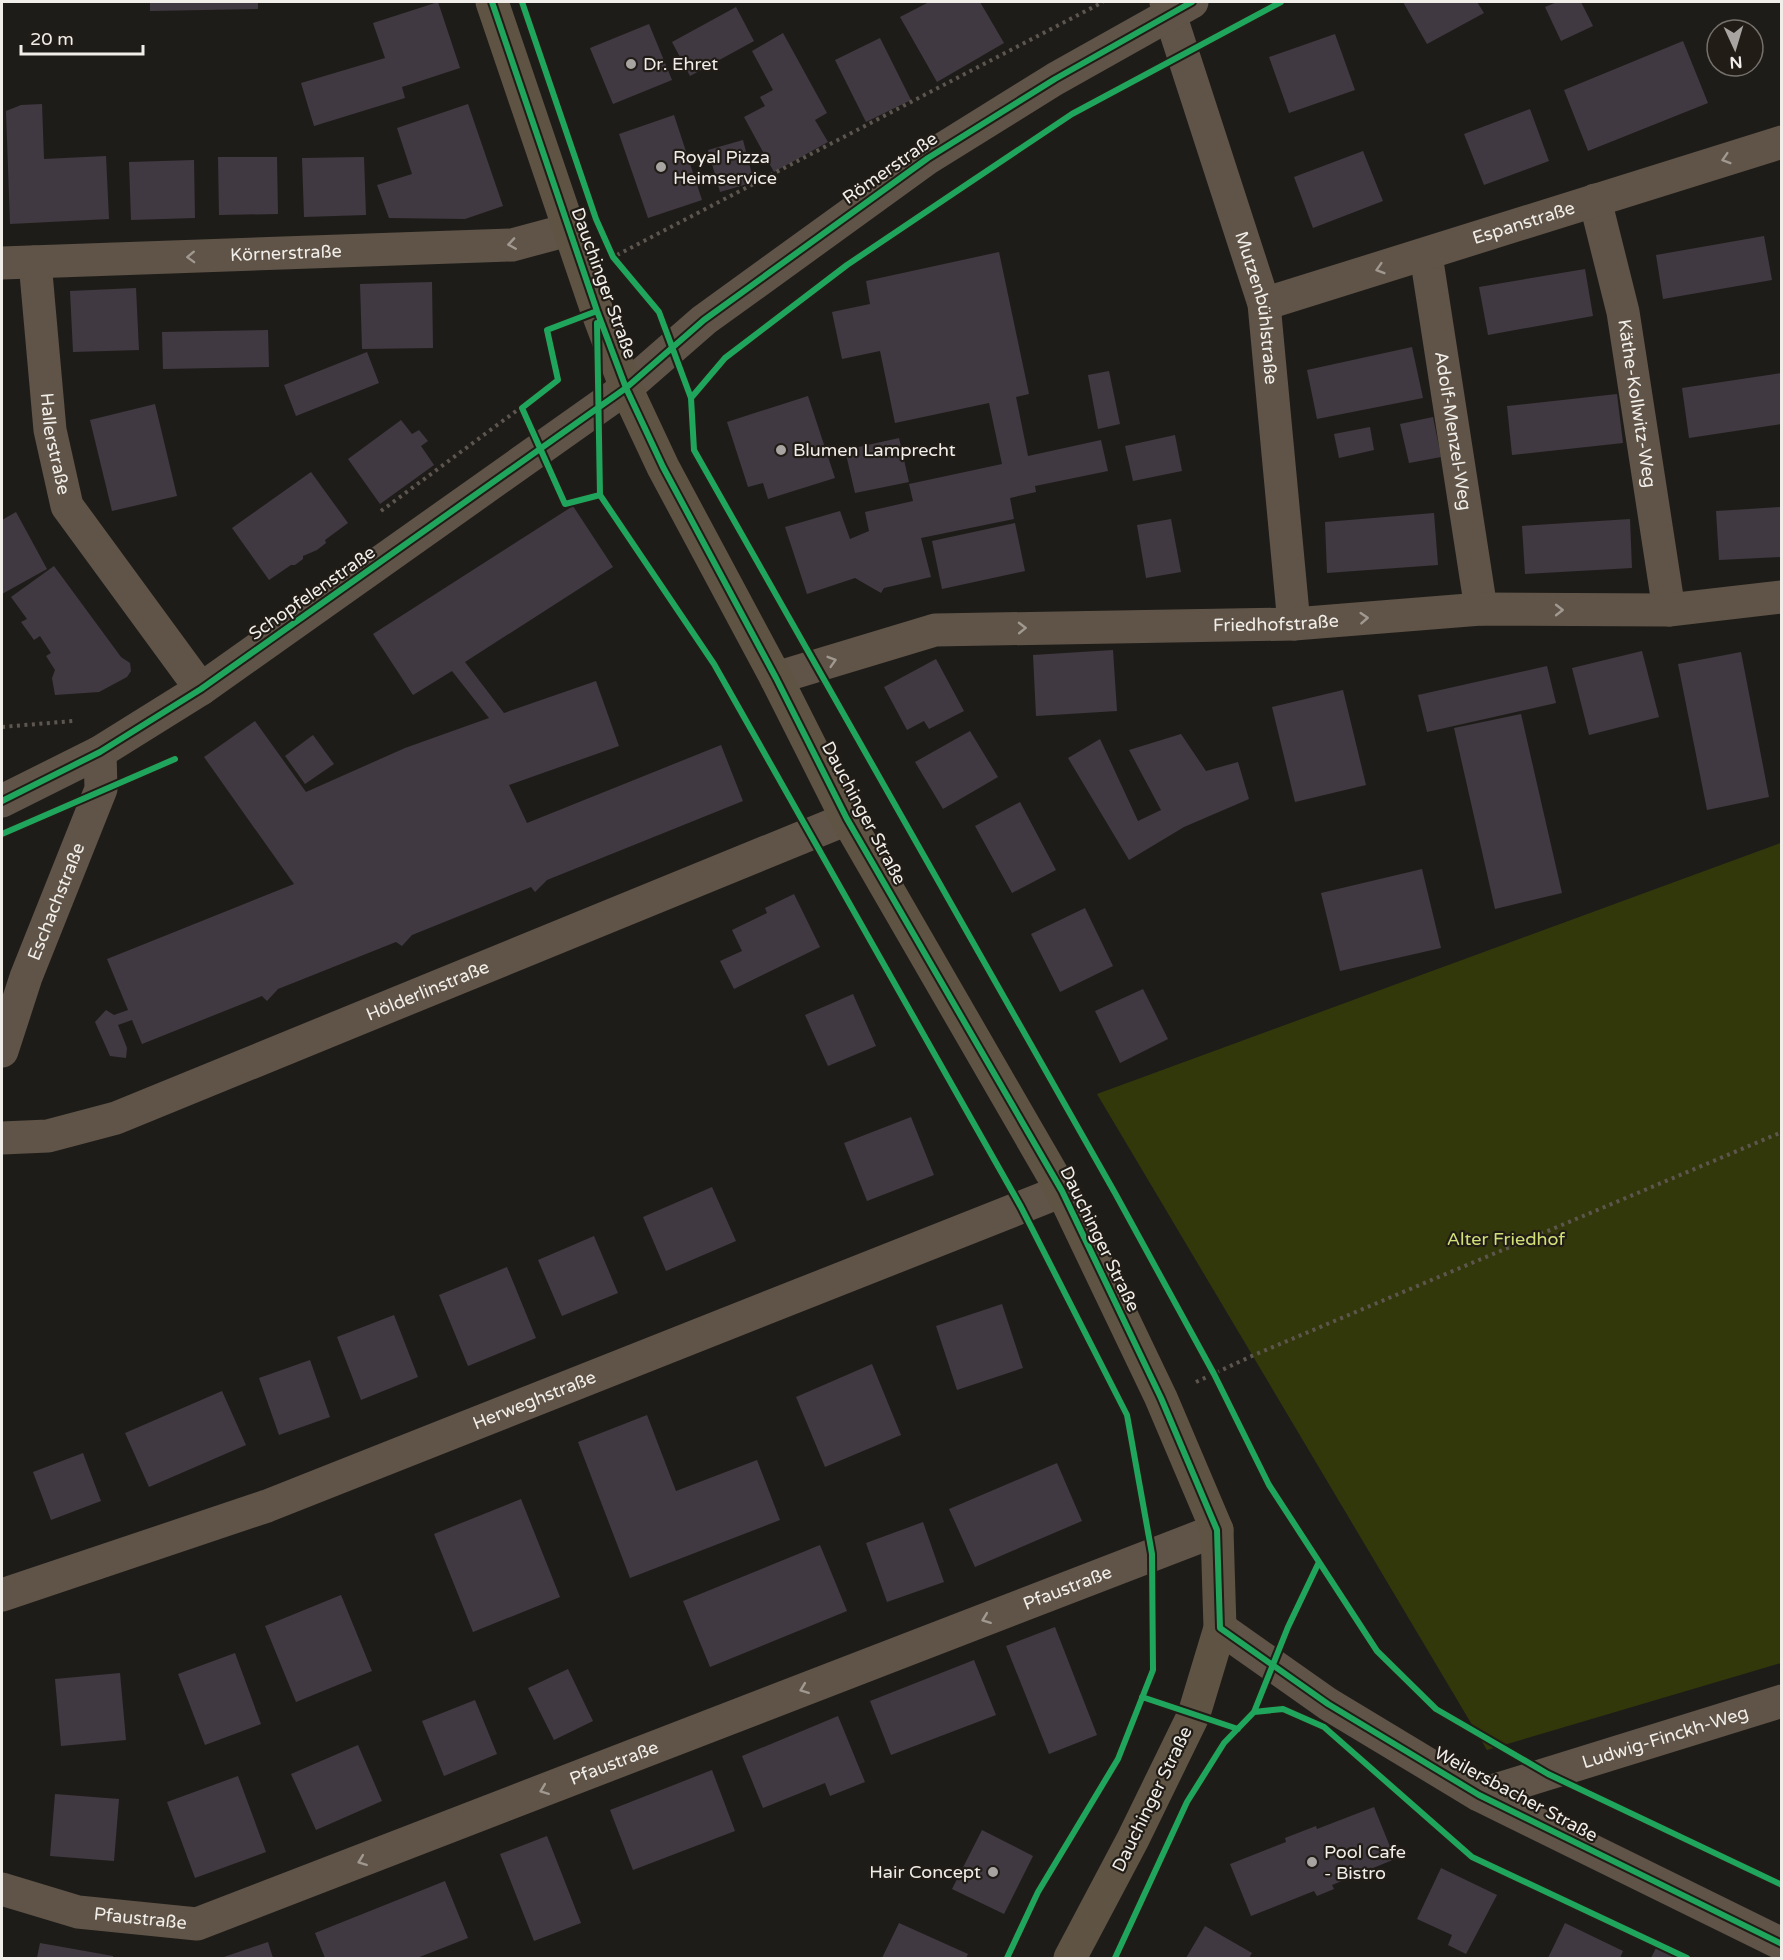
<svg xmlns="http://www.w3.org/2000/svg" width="1783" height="1960" font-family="'Varela Round',sans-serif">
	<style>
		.green { fill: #33380b }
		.building { fill: #403941 }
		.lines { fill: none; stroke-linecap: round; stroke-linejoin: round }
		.path { stroke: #5d564e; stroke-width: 4; stroke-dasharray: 3 4.5; stroke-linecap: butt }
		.minor { stroke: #5f5447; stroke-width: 33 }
		.major { stroke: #5f5344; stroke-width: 33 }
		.cycleway-casing { stroke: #211c16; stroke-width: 10 }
		.cycleway { stroke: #20a55d; stroke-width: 6 }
		.oneway { stroke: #a19990 }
		.poi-dot { fill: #a7a4a1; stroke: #211c16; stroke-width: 2 }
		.labels { text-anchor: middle; stroke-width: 4.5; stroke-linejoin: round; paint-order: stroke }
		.poi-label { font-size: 18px; fill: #f1eeea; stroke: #211c16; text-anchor: start }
		.street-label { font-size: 18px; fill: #f1eeea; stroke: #211c16 }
		.park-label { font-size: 18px; fill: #d1e178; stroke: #211c16 }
	</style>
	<rect width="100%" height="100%" fill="#1e1c19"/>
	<!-- green -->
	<path class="green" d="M1781,843V1663L1487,1750L1097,1094Z"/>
	<!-- building -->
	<path class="building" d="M150,2H258V9L150,11Z
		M438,2L460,68L402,87L405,98L314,126L301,83L385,58L373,23Z
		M929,2H980L1004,43L937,82L900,17Z
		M1403,2H1477L1484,13L1427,44Z
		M1557,2H1581L1593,26L1561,41L1545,7Z
		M736,7L754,41L690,76L672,42Z
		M649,24L672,80L613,104L590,48Z
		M783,33L827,113L815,120L828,142L774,172L744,117L765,106L760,97L773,90L752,51Z
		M1335,34L1355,90L1289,113L1269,57Z
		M880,38L911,100L866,122L835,60Z
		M1683,41L1708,103L1588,151L1564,90Z
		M42,104L44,159L106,156L109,219L10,224L6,111L21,105Z
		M468,104L503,206L465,219L389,218L377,185L412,174L397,128Z
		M1530,109L1549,161L1484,185L1464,134Z
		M674,115L702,200L648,218L619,134Z
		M743,140L754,182L720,192L708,150Z
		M1363,151L1383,201L1313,228L1294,177Z
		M218,157H277L278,214L219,215Z
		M364,157L366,215L304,217L302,158Z
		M194,160L195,218L131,220L129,162Z
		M1764,236L1772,280L1663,299L1656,255Z
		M999,252L1029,394L1016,397L1028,456L1101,440L1108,471L1035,486L1036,492L1010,498L1014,519L921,538L931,577L884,588L881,593L855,578L807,594L785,527L840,511L850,539L869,531L865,512L913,501L909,484L1002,464L989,403L895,423L880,351L842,359L832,312L870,304L866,281Z
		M1585,269L1593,316L1488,335L1479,287Z
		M432,282L433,348L362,349L360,284Z
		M136,288L139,350L73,352L70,291Z
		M268,330L269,367L163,369L162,332Z
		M1412,347L1423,398L1317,419L1307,370Z
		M367,352L379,383L296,416L284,385Z
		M1109,371L1120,424L1098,429L1088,375Z
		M1782,373V424L1689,438L1682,388Z
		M1617,394L1623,443L1512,455L1507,406Z
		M808,396L835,478L768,499L763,483L748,487L727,422Z
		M155,404L177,496L112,511L90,420Z
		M1433,417L1441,457L1409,463L1400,424Z
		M401,420L412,434L419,430L428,441L421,446L434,465L380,504L348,459Z
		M1370,427L1374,450L1339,458L1334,434Z
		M1175,435L1182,471L1133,481L1125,446Z
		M899,438L909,482L855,493L845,450Z
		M311,472L348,523L325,540L326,543L317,550L303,556V559L295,565H291L269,580L232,528Z
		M573,506L613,567L465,662L504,713L596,681L619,746L509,785L527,823L721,745L743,801L547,880L535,892L531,887L412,935L402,946L396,942L278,989L267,1001L262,996L142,1044L132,1020L118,1025L127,1048L126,1058L110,1056L95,1022L106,1010L114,1015L128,1010L107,959L294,884L204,757L255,721L306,792L405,748L489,718L452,671L413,695L373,634Z
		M1782,507V557L1719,560L1716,511Z
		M16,512L47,569L2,594V520Z
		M1434,513L1438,565L1327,573L1325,522Z
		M1171,519L1181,572L1146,578L1137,525Z
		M1630,519L1632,568L1525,574L1522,526Z
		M1015,523L1025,571L942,589L932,541Z
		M54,566L121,657L130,663L131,671L127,677L99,692L55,695L52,678L55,670L46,656L51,653L40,636L34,640L21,622L27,619L11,597Z
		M1113,650L1117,711L1036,716L1033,655Z
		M1642,651L1659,717L1589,735L1572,668Z
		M1741,652L1769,797L1707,810L1678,664Z
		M936,659L964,711L929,729L924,721L907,730L884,687Z
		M1547,666L1556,703L1427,732L1418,695Z
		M1343,690L1366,785L1295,802L1272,707Z
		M1521,714L1562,893L1495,909L1454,728Z
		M970,731L998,777L943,809L915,762Z
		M1181,734L1206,771L1238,762L1249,799L1184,827L1129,860L1068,758L1100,739L1138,821L1161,810L1129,750Z
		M313,735L334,764L305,784L285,756Z
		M1020,802L1056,870L1012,893L975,826Z
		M1422,869L1441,948L1340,971L1321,893Z
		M794,894L820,947L734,989L720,961L742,951L732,930L767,913L765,908Z
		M1085,908L1113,966L1060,992L1031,934Z
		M1143,989L1168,1039L1120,1063L1095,1011Z
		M853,994L876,1046L828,1066L805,1015Z
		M911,1117L934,1175L867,1201L844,1143Z
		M712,1187L736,1241L666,1271L643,1217Z
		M594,1236L618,1293L562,1316L538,1260Z
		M507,1267L536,1338L468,1366L439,1295Z
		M1002,1304L1023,1368L957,1390L936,1326Z
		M394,1315L418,1377L361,1400L337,1337Z
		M310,1360L330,1417L279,1435L259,1378Z
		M872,1364L901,1435L825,1467L796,1397Z
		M222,1391L246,1445L149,1487L125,1433Z
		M647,1415L676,1491L757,1460L780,1520L630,1578L578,1442Z
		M83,1453L101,1501L51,1520L33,1472Z
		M1057,1463L1082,1521L975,1567L949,1509Z
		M521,1499L560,1597L473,1632L434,1534Z
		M923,1522L944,1582L887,1602L866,1543Z
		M820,1545L847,1611L710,1667L683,1601Z
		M341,1595L372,1671L296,1702L265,1626Z
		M1055,1627L1097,1735L1049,1754L1006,1646Z
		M235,1653L261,1724L205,1745L178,1674Z
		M974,1660L996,1715L891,1755L870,1701Z
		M568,1669L593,1721L554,1740L528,1688Z
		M120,1673L126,1740L61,1746L55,1679Z
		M475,1700L497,1754L444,1776L422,1721Z
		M838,1716L865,1782L830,1796L825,1783L763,1808L742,1756Z
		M358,1745L382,1801L316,1830L291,1774Z
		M712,1770L735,1831L633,1870L610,1810Z
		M238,1776L266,1852L195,1878L167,1802Z
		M55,1794L119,1799L114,1861L50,1856Z
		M1374,1807L1395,1859L1332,1885L1334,1889L1317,1896L1314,1891L1251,1916L1230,1864L1286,1842L1285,1838L1316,1826L1317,1829Z
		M982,1830L1033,1856L1004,1914L952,1889Z
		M547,1836L581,1923L534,1941L500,1854Z
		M1441,1868L1497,1895L1466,1954L1448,1945L1452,1935L1417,1919Z
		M445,1881L468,1938L417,1958H325L315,1933Z
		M899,1923L968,1954L966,1958H882Z
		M1565,1923L1623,1951L1620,1958H1548Z
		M1205,1926L1252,1953L1249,1958H1186Z
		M268,1942L273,1958H221Z
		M40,1943L113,1956V1958H37Z
		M1656,1948L1679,1958H1651Z"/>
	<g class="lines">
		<!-- path -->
		<path class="path" d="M617,255L1103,2
			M381,511L558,380L547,330
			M2,727L73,721
			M1196,1382L1254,1355L1782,1132"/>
		<!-- minor -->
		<g class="minor">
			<path id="s1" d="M1166,2L1264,304L1294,624"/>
			<path id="s2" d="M1595,200L1623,312L1669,610"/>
			<path id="s3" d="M1426,255L1481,609"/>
			<path id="s4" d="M35,262L50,430L67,506L201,689"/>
			<path id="s5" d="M2,263L512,245L568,230"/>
			<path id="s6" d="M1264,304L1782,142"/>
			<path id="s7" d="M776,678L935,630L1294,624L1481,609L1669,610L1782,597"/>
			<path d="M2,801L100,752L201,689L626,388L704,320L928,158L1055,79L1192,2"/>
			<path id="s8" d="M2,1051L26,977L101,789L100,752"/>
			<path id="s9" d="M2,1138L48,1136L116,1118L847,819"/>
			<path id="s10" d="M2,1595L267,1506L1062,1191"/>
			<path d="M1220,1628L1328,1704L1479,1795L1782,1944"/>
			<path id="s11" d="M1479,1795L1782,1701"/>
			<path id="s12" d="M2,1889L78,1912L197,1924L1217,1530"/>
		</g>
		<!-- major -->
		<path class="major" d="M492,2L597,311L626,388L663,467L776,678L847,819L1062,1191L1161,1398L1217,1530L1220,1628L1194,1714L1133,1839L1070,1958"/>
		<defs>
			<path id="cycleway" d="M492,2L597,311L626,388L663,467L776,678L847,819L1062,1191L1161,1398L1217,1530L1220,1628L1328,1704L1479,1795L1782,1944
				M522,2L596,219L613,257L659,312L691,398L694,450L1115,1193L1214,1374L1269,1485L1377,1651L1436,1709L1548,1774L1782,1885
				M597,311L547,330L558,380L522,408L565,504L600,495
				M597,323L600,495L714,664L1021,1207L1127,1415L1152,1554L1153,1670L1118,1759L1038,1892L1007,1958
				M691,398L725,358L847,265L954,193L1072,114L1281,2
				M2,801L100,752L201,689L626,388L704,320L928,158L1055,79L1192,2
				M2,834L175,759
				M1142,1697L1238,1729
				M1254,1712L1283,1709L1324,1727L1472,1857L1687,1958
				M1115,1958L1187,1802L1224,1743L1254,1712L1288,1627L1319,1562"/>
		</defs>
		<!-- cycleway casing -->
		<use href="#cycleway" class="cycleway-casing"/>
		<!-- cycleway -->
		<use href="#cycleway" class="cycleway"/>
	</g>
	<!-- one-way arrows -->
	<defs><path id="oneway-chevron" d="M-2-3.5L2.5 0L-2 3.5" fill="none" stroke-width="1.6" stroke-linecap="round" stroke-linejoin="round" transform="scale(1.5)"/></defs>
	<g class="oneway">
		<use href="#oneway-chevron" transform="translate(1726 159) rotate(163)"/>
		<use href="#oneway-chevron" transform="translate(512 244) rotate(171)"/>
		<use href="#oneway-chevron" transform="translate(191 257) rotate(178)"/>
		<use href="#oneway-chevron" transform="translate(1380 269) rotate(163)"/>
		<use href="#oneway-chevron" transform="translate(1559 610)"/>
		<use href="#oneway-chevron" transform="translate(1364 618) rotate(-4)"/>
		<use href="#oneway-chevron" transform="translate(1022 628) rotate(-1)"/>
		<use href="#oneway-chevron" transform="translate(832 661) rotate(-17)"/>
		<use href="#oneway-chevron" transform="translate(986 1619) rotate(159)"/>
		<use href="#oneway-chevron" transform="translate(804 1689) rotate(159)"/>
		<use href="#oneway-chevron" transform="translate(544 1790) rotate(159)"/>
		<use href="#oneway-chevron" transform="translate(362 1861) rotate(159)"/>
	</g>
	<!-- markers -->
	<g class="poi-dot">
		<circle cx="631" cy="64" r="6"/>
		<circle cx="661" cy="167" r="6"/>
		<circle cx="781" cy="450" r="6"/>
		<circle cx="1312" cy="1862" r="6"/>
		<circle cx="993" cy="1872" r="6"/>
	</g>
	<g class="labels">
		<!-- poi labels -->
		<g class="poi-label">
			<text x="643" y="70">Dr. Ehret</text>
			<text x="673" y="163">Royal Pizza<tspan x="673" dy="21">Heimservice</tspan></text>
			<text x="793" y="456">Blumen Lamprecht</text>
			<text x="1324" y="1858">Pool Cafe<tspan x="1324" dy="21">- Bistro</tspan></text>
			<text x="981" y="1878" text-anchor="end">Hair Concept</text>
		</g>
		<!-- street labels -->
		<g class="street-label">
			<text transform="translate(890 168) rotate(-35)" y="6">Römerstraße</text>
			<text dy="6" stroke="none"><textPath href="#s6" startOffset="272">Espanstraße</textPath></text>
			<text dy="6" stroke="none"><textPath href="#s5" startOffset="284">Körnerstraße</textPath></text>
			<text transform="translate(604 283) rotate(70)" y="6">Dauchinger Straße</text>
			<text dy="6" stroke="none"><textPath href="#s1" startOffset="320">Mutzenbühlstraße</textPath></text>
			<text dy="6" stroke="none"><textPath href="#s2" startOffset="208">Käthe-Kollwitz-Weg</textPath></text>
			<text dy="6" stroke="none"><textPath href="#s3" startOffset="178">Adolf-Menzel-Weg</textPath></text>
			<text dy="6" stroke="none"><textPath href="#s4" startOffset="183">Hallerstraße</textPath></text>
			<text transform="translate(312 593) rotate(-35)" y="6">Schopfelenstraße</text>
			<text dy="6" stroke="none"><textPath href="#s7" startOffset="507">Friedhofstraße</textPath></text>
			<text transform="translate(864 813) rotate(62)" y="6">Dauchinger Straße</text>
			<text dy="6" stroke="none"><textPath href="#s8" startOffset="159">Eschachstraße</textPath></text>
			<text dy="6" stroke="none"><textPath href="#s9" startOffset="453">Hölderlinstraße</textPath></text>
			<text transform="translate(1100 1239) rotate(64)" y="6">Dauchinger Straße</text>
			<text dy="6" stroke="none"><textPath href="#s10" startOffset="567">Herweghstraße</textPath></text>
			<text dy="6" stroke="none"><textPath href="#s12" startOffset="1132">Pfaustraße</textPath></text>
			<text dy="6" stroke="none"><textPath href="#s11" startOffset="195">Ludwig-Finckh-Weg</textPath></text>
			<text dy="6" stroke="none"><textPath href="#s12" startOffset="646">Pfaustraße</textPath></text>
			<text transform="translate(1516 1794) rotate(28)" y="6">Weilersbacher Straße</text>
			<text transform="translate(1152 1799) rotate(-64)" y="6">Dauchinger Straße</text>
			<text dy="6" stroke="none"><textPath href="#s12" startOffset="142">Pfaustraße</textPath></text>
		</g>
		<!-- park labels -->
		<g class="park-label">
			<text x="1506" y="1245">Alter Friedhof</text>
		</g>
	</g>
	<!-- border -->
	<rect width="1783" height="1960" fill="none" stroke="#f1eeea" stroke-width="6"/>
	<!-- north arrow -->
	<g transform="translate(1735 48) rotate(176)"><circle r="28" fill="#211c16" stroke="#74706b" stroke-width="1.5"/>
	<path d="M0-4.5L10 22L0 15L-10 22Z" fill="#a7a4a1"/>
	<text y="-9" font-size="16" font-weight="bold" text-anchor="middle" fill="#f1eeea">N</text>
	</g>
	<!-- scale -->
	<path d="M21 45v9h122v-9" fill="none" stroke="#f1eeea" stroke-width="3"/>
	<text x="30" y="45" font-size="18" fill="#f1eeea" stroke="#211c16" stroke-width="4.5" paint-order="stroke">20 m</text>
</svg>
